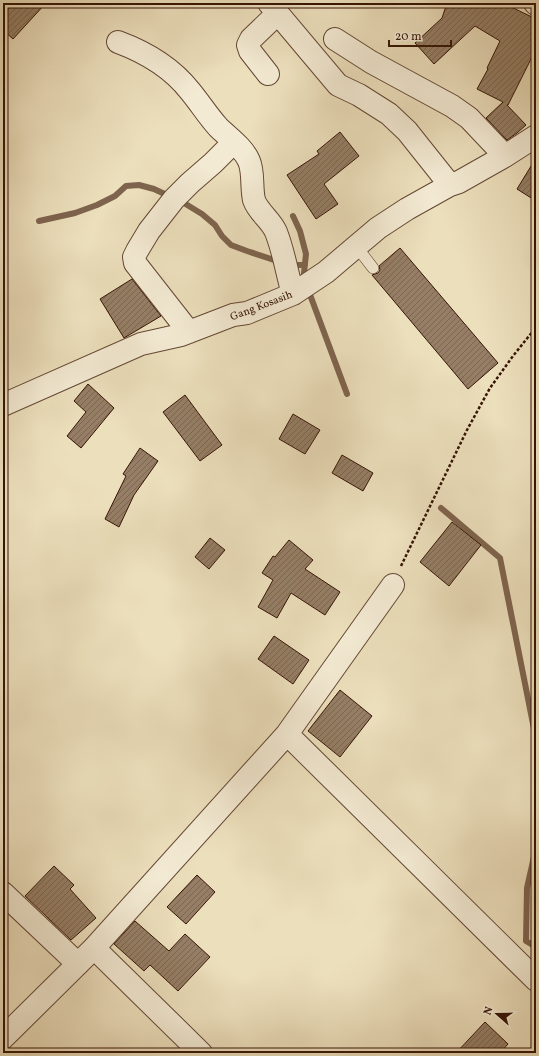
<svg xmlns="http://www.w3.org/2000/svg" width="539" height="1056" font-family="Vollkorn,serif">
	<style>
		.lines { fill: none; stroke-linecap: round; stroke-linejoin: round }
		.stream { stroke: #7e644e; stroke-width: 6 }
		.building { fill: url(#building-hatch); stroke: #361406 }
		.lane-casing { stroke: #644734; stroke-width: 12 }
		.street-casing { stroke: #644734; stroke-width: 24 }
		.path { stroke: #361406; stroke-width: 2.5; stroke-dasharray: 3 2; stroke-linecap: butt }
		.lane { stroke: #f3ead3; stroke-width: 11 }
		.street { stroke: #f3ead3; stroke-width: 22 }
		.labels { text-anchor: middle; stroke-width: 3; stroke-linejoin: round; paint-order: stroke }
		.street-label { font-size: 11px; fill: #361406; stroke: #f3ead3 }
	</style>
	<defs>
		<pattern id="building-hatch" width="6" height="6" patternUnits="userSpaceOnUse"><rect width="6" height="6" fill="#957e65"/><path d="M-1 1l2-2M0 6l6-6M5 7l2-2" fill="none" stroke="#7a6651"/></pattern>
	</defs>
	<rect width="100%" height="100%" fill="#ecdfbc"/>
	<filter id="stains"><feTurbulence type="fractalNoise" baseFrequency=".005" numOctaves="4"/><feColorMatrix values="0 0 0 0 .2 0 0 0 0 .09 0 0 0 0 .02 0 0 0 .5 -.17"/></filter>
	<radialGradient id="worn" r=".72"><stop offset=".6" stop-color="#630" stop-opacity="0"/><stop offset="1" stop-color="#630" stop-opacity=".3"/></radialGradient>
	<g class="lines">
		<!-- stream -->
		<path class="stream" d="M293,216L300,231L306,254L304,273
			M39,221L75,213L97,205L115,196L126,186L139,185L154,189L184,203L202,214L215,225L222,236L231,245L247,251L280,262
			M290,265H305
			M309,292L347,394
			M441,508L500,558L536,739
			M536,848L527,888L526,941L536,947"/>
	</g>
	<!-- building -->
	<path class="building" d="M11,3H46L13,39L3,30V11Z
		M447,3H503L536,19V49L508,105H507L526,125L517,133L507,140L486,118L503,102L477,89L488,69L487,68L500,41L475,26L434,64L415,43L442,18Z
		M340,132L359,156L324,184L338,204L316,219L287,175L319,154L317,151Z
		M536,158V201L517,189Z
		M400,248L498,363L468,389L372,275L378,273L380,270L379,266Z
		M132,279L161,316L124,338L100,299Z
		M88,384L114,408L81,448L67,436L86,412L74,401Z
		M185,395L222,445L200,461L163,412Z
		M293,414L320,430L305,454L279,439Z
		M140,448L158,461L134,495L119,527L105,519L126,476L123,474Z
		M342,455L373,473L363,491L332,473Z
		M452,522L481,545L449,586L420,562Z
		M210,538L225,550L209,569L195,557Z
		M289,540L313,560L305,569L340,592L325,615L291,593L277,618L258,607L273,580L262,573L273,556L275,557Z
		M274,636L309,660L293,684L258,659Z
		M340,690L372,716L340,757L308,731Z
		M54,866L74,885L70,889L96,918L71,940L25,896Z
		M197,875L215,892L186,924L167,907Z
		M135,921L169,951L185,934L210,957L178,991L150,965L144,971L114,944Z
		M485,1022L508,1044L500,1053H456Z"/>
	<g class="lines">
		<defs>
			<path id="lane" d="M356,246L373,268"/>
			<path id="street" d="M269,3L338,85L359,95L389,114L407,131L450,185
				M535,3L536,4
				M335,39L371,62L452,106L469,118L505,156
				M118,42C145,52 172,68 190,91C200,103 208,116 218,127C228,137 243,147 249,161C254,173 251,187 254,200C258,212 271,220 276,232C284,252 287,274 293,294
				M268,74L250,51L248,45L251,39L277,14
				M189,332L135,263L134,257L137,251L149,231L174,199L190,183L213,163L234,142
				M3,405L141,344L181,335L233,315L247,313L293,294L326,272L378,228L407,209L450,185L459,182L505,156L536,136
				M287,734L536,980
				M3,893L78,964
				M94,948L201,1053
				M3,1038L94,948L287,734L393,585"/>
		</defs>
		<!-- lane casing -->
		<use href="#lane" class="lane-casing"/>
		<!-- street casing -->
		<use href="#street" class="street-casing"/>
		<!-- path -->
		<path class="path" d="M401,566L467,430L490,388L513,356L533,331L536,329"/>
		<!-- lane -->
		<use href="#lane" class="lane"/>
		<!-- street -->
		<use href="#street" class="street"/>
	</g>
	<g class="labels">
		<!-- street labels -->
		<g class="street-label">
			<text transform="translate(261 305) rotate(-21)" y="4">Gang Kosasih</text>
		</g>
	</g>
	<!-- margin -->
	<rect width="539" height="1056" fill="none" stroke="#ecdfbc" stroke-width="16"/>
	<rect x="4" y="4" width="531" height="1048" fill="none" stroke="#361406" stroke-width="2"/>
	<rect x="8" y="8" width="523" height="1040" fill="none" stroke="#361406"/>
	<!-- north arrow -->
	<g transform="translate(497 1014) rotate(290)" stroke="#f3ead3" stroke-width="3" paint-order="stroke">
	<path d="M0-3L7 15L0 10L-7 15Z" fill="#361406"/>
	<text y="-6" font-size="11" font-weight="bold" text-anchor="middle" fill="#361406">N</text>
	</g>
	<!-- scale -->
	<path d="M389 40v6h62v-6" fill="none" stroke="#361406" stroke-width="2"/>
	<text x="395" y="40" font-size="12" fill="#361406" stroke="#f3ead3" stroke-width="3" paint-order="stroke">20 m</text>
	<rect width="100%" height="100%" filter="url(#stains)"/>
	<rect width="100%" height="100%" fill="url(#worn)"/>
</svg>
